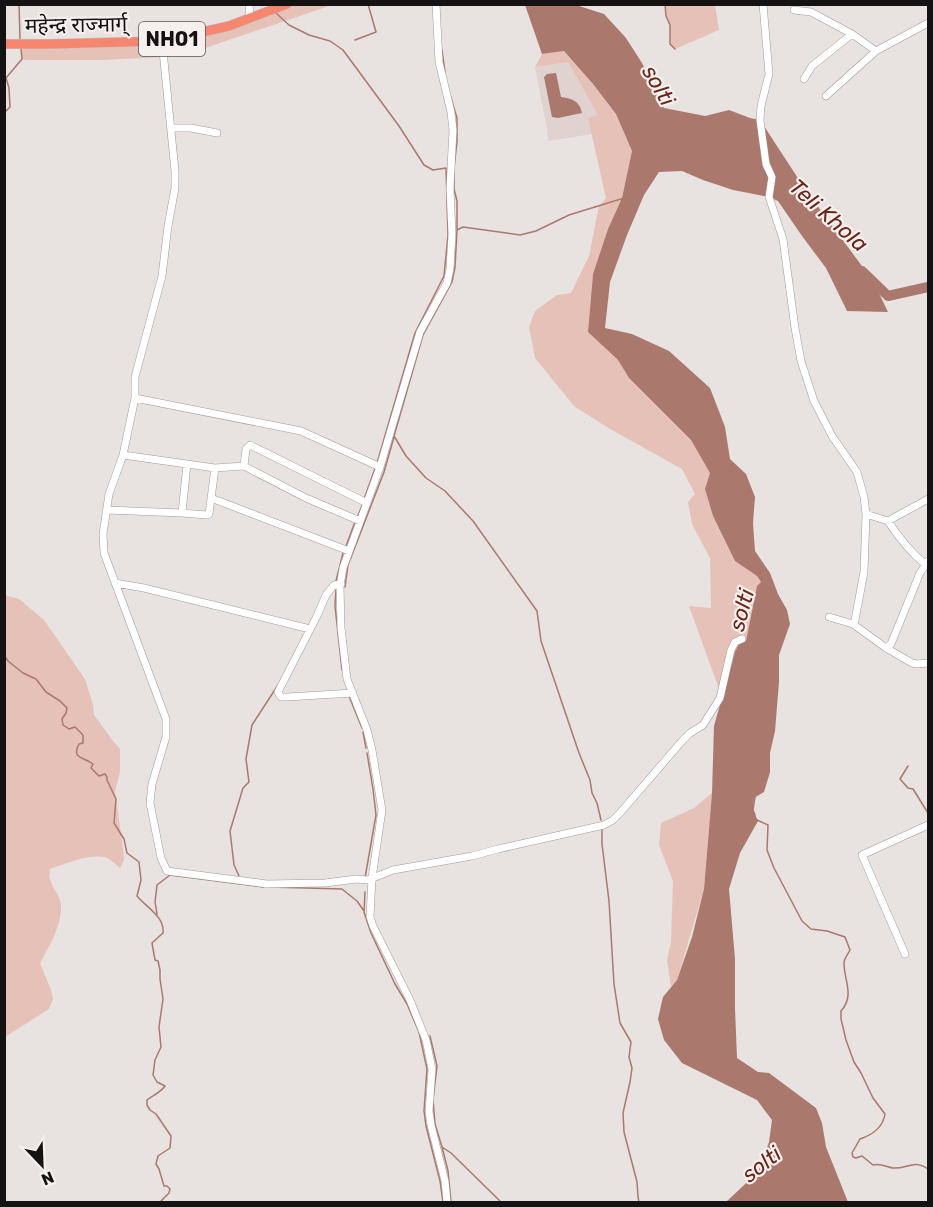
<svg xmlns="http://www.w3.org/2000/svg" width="933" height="1207" font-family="Rubik,'Noto Sans Devanagari',sans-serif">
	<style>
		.built { fill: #e0d2ce }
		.green { fill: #e6c1b8 }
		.water { fill: #aa786d }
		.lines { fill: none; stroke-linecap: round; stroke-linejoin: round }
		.stream { stroke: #aa786d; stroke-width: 1.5 }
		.river { stroke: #aa786d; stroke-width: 10 }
		.minor-casing { stroke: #a19c9a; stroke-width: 8 }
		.highway-casing { stroke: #c2c1c1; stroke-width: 10 }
		.minor { stroke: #fff; stroke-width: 7 }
		.highway { stroke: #f5866f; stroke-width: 9 }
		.labels { text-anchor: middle; stroke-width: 4.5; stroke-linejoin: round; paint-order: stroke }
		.shield { fill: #f5efee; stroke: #585454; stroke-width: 1.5 }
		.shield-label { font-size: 20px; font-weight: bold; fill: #141212 }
		.street-label { font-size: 21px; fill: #141212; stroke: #f5efee }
		.water-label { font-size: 22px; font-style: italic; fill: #67271b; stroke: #f5efee }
	</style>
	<rect width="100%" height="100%" fill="#e8e2e0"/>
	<!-- built -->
	<path class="built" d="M568,62L599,116L588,118L592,134L548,141L547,129L535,67Z"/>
	<!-- green -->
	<path class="green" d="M287,5H332L205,48L164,57L102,60H26L22,59V44L162,41Z
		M665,5H715L719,30L675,49L670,44V25L666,16Z
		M564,51L593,84L616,114L632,151L622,198L608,229L593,274L588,332L618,360L629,378L691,440L710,473L705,489L713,516L735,561L757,576L761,582L757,586L746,641L722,697L689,606L711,608L710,558L692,524L688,502L695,494L682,469L610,429L574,406L535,358L529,327L535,311L557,295L571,293L589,256L599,206L606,198L588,118L598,115L568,62L535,67L542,54Z
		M5,595L19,599L44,620L85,679L93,705L94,715L113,741L120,749V772L115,791L123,849L124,860L120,868C115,864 110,858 104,857C88,854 64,864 50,869C50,872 49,876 50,879C52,888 60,895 61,905C62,925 49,947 40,963L51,990L53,999L49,1009L5,1037Z
		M712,793L704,889L677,980L671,987L667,960L671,942L673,881L659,845L661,823L694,808Z"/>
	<!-- water -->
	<path class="water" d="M525,5H576L604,14L626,38L642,63L664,108L705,116L729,110L750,118L760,120L805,189L873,281L888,312L847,311L826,268L802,236L778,201L769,197L733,190L703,180L682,171L659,172L644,195L627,235L610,282L605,328L632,334L669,351L710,388L725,427L730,459L746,474L755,497L753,523L755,551L770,573L778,594L787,610L790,624L779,655V682L775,731L770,753V772L764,792L754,798L753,810L758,821L740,853L729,889L735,959V1008L737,1058L758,1072L769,1073L816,1108L822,1123L826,1147L848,1202H726L758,1172L769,1142L772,1120L757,1100L682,1063L664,1040L658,1019L663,997L677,980L692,937L704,889L712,793L714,726L735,652L739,644L746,641L757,586L761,582L757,576L735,561L713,516L705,489L710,473L691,440L629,378L618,360L588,332L593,274L608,229L622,198L632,151L616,114L593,84L564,51L542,54Z
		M556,73L561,97C572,99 579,100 582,113L558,118L552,117L544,77L547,74Z"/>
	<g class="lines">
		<!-- stream -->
		<path class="stream" d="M19,4L20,39
			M665,4L666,16L670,25V44L675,49
			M276,13L289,25L309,35L330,41L343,50L399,126L424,165L433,170L446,168L448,235L444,276L415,333L377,463
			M355,40L376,32L368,4
			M442,50L445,72
			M450,95L457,118V142L454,167
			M6,111L10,107L9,88L6,78L22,59L21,49
			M454,171V189L457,201V229
			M364,499L376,466
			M357,518L363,503
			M346,546L355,522
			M334,582L336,581L343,553
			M345,587L348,565L384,472L394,437
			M336,588L335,606L342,670
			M4,655L8,661L23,673L36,679L46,692L60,701L67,708L66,713L62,719L63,725L69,729L75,727L83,735V743L79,744C71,759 84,757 93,764L91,768L99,776L105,774L107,777V780L116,799L114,823L124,839L127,853L139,862L141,880L137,896C147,908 165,917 163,933L152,943L155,960L158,961L160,970V979L163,999L159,1027L161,1047L155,1060L153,1075L157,1082L165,1086C160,1093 153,1095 147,1100V1105L150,1110L156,1114L171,1136L170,1148L158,1156L156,1164L159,1169L164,1186H167L170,1189L169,1193L160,1202
			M349,696L362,728
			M363,732L366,748
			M908,766L900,779L908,788L913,789L928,813
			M755,797L753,810L755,815
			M601,820L597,803L592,793L590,780L579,753L541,641L537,611L473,521L445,491L426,478L406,456L394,436L423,335L452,282L455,267L457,230L463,227L520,235L536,231L569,215L624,198
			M757,820L768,825L767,850L774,868L802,921L811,929L827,931L845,937L850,950C848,954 844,959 844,963C844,981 855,995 841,1011V1019L846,1040L854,1062L861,1073L873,1098L885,1114C883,1127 872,1135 860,1139L852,1153L853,1157L856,1158L862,1156L873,1165C881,1163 886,1167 893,1168C907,1169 914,1159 928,1169
			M602,828V844L609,901L614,984L620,1023L631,1042L629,1057L632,1068L630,1082L623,1113L624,1132L637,1182L638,1197L639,1202
			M239,876L234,865L230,831L243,788L249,782L246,759L252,725L278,685
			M365,878L376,815L373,789L367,753
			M270,887L342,889L357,901L364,911
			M365,892L364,912L371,933L395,984L407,1004L419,1032L427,1069L424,1111L426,1126L440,1181L443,1202
			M157,914L155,902L157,885L170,875L263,887
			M430,1036L437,1066L433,1100L435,1124L442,1147L451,1153L501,1202
			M442,1147L448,1171L451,1202"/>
		<!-- river -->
		<path class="river" d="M862,271L888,296L928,287"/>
		<defs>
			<path id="minor" d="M249,4L250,18
				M436,4L439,62L451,112L453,130L450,188L452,234L450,269L447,283L420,332L380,467L343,568L340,586L341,628L347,679L367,730L372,750L382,810L372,878L370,917L373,926L410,1000L426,1040L432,1069L429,1111L431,1125L445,1181L447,1202
				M763,4L769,74L761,106L760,120L766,164L772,177L769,197L783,239L795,328L801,361L814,401L832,436L857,472L864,497L866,514L864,572L855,620L853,624
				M794,10L811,12L852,34L876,51L928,23
				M162,41L175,171V188L168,226L162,276L135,377V398L123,455L109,494L103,534L104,553L166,719V737L152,784L150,803L161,858L167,871L267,884L325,883L356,879L368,880L393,870L472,856L498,849L604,825L613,820L620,813L682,741L690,733L703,725L720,698L731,650L735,642L742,639
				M804,79L812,66L852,34
				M826,96L876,51
				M171,128H191L217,133
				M135,398L301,431L380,467
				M123,455L215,468L244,466L306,498L360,521
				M244,466L246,449L250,445L367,503
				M211,498L349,551
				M107,510L182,513L207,515L209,514L215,468
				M182,513L187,464
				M866,514L888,521L928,499
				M888,521C899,538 910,552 926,565
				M115,583L144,588L310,629
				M341,584L334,585L326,595L317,616L278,692L281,697H287L353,693
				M829,617L853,624L886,648L912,663L917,664L928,663
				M886,648L891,644L920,573L928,561
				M905,954L862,855L928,825"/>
			<path id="highway" d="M4,44H52L162,41L229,26L287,4"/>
		</defs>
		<!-- minor casing -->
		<use href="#minor" class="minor-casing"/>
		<!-- highway casing -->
		<use href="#highway" class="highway-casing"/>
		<!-- minor -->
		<use href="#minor" class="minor"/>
		<!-- highway -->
		<use href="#highway" class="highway"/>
	</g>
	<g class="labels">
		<!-- shield labels -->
		<rect class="shield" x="139" y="22" width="66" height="34" rx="4.5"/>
		<g class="shield-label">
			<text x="172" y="46">NH01</text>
		</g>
		<!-- street labels -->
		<g class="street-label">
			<text transform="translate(76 25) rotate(-1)" y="7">महेन्द्र राज्मार्ग्</text>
		</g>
		<!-- water labels -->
		<g class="water-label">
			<text transform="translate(659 85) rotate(60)" y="8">solti</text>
			<text transform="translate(829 215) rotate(42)" y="8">Teli Khola</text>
			<text transform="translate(741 610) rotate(-75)" y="8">solti</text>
			<text transform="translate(761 1164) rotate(-38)" y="8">solti</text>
		</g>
	</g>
	<!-- border -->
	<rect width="933" height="1207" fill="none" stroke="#141212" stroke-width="12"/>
	<!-- north arrow -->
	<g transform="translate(42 1165) rotate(157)" stroke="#f5efee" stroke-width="4.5" paint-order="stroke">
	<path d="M0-4.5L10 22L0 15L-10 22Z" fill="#141212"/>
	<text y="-9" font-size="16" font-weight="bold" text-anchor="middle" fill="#141212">N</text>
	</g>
</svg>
